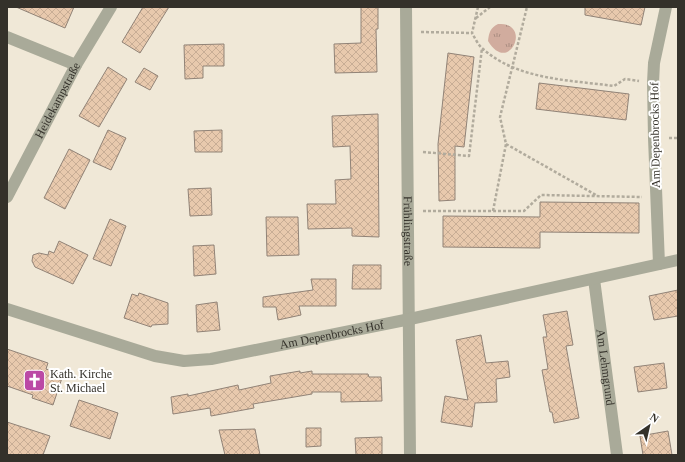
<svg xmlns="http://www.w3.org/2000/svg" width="685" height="462" font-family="'Times New Roman',serif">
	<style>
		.grass { fill: url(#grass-tufts) }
		.building { fill: url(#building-cross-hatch); stroke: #918377 }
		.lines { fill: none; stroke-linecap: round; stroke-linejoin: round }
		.path { stroke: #b1ab9d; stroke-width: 2.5; stroke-dasharray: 3 2; stroke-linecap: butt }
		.street { stroke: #a9aa99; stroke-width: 12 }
		.labels { text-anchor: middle; stroke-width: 4; stroke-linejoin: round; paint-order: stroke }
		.street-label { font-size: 12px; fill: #34312a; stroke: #fff }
		.poi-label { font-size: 12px; fill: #34312a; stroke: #fff; text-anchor: start }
	</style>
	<defs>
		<pattern id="grass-tufts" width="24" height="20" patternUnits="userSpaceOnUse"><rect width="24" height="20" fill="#d1ac9e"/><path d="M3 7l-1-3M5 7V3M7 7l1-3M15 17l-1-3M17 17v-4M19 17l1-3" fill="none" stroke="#aa8d81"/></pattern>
		<pattern id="building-cross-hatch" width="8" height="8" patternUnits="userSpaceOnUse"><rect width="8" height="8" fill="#e8c9ad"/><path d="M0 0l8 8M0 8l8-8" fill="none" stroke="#c8ad95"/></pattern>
	</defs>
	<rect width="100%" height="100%" fill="#f0e8d7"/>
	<!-- grass -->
	<path class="grass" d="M498,24C503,24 509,24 513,29C523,40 505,69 488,41C489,33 490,28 498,24Z"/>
	<!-- building -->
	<path class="building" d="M16,7H74L65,28Z
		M143,7H169L140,53L122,42Z
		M361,7H378V29H376L377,72L335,73L334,44L361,43Z
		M585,7H645L641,25L585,15Z
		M224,44V66H203V78L185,79L184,45Z
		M448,53L474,57L464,147L455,146V200L439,201L438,144Z
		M108,67L127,79L99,127L79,116Z
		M144,68L158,76L150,90L135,82Z
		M539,83L629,94L626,120L536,109Z
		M378,114L379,237L352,236V228L308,229L307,204H336L335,180L351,179L350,146L333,147L332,116Z
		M108,130L126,138L111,170L93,162Z
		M222,130V152H195L194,131Z
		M69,149L90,160L65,209L44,198Z
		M211,188L212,215L190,216L188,189Z
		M540,202L639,203V233L540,232V248L443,247V216L540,217Z
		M266,217H298L299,255L267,256Z
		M110,219L126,226L111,266L93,259Z
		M59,241L88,255L73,284L35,267L32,261L33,255L39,253L48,255L49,251L54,253Z
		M214,245L216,274L194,276L193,246Z
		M353,265H381V289H352Z
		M311,279H336V306H299L301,315L278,320L276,307H263V297L313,290Z
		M678,290V316L654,320L649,296Z
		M139,293L168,303V324L152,325L151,327L124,318L132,294L138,296Z
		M217,302L220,330L197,332L196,305Z
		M567,311L573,345L566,346L579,418L554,423L552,412H550L542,370L548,369L543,337H547L543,315Z
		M481,335L486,363L508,361L510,377L496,379L497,402L475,403L472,427L441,422L445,396L468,400L456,340Z
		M7,349L48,363L46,369L63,375L53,405L32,398L33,395L7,386Z
		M664,363L667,388L638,392L634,367Z
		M300,371V373L312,371V374H368L369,377H381L382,401L341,402V392H312V394L253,404L254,408L211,416L210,408L173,414L171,397L188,394V396L238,385L239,390L271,383L270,376Z
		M79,400L118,413L110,439L70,426Z
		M7,422L50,436L43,455H7Z
		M306,428H321V446L306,447Z
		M255,429L260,455H225L219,430Z
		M668,431L672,455H643L640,436Z
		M382,437V455H356L355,438Z"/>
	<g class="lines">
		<!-- path -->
		<path class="path" d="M478,7L472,33C475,38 478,45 483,49C518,80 570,80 614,86L625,79L639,81
			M476,18L490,7
			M421,32L472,33
			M669,138H678
			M506,144L596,195
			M423,152L469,156L482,48
			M423,211H524L541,195L642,197
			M493,211L506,144L500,117L527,7"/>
		<!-- street -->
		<g class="street">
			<path id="s1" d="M406,7L410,455"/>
			<path d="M7,37L76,65"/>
			<path id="s2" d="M7,197L76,65L111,7"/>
			<path d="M659,264L654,138L653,83L654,63L666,7"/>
			<path id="s3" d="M594,279L617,455"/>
			<path id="s4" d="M7,309L155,356L184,361L211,359L410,319L678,260"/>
		</g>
	</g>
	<!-- icons -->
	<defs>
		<symbol id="church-square" viewBox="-11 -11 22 22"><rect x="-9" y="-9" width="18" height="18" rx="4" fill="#bb49a5" stroke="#fff"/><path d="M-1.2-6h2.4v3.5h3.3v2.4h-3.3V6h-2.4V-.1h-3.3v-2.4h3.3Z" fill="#fff"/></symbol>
	</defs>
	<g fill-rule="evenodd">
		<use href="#church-square" x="22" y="368" width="25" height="25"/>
	</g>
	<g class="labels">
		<!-- street labels -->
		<g class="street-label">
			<text dy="4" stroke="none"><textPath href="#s2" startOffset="109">Heidekampstraße</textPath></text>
			<text transform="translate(655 135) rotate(-91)" y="4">Am Depenbrocks Hof</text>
			<text dy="4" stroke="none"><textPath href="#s1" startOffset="224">Frühlingstraße</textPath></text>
			<text dy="4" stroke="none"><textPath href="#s4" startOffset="335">Am Depenbrocks Hof</textPath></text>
			<text dy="4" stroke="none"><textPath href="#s3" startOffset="89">Am Lehmgrund</textPath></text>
		</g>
		<!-- poi labels -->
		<g class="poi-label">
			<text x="50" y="378">Kath. Kirche<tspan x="50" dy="14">St. Michael</tspan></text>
		</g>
	</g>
	<!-- border -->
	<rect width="685" height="462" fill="none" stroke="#34312a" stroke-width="16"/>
	<!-- north arrow -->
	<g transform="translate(649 426) rotate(34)" stroke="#ffffff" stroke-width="3" paint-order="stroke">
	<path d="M0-3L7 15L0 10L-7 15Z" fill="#34312a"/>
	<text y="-6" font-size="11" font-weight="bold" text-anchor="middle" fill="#34312a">N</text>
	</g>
</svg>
